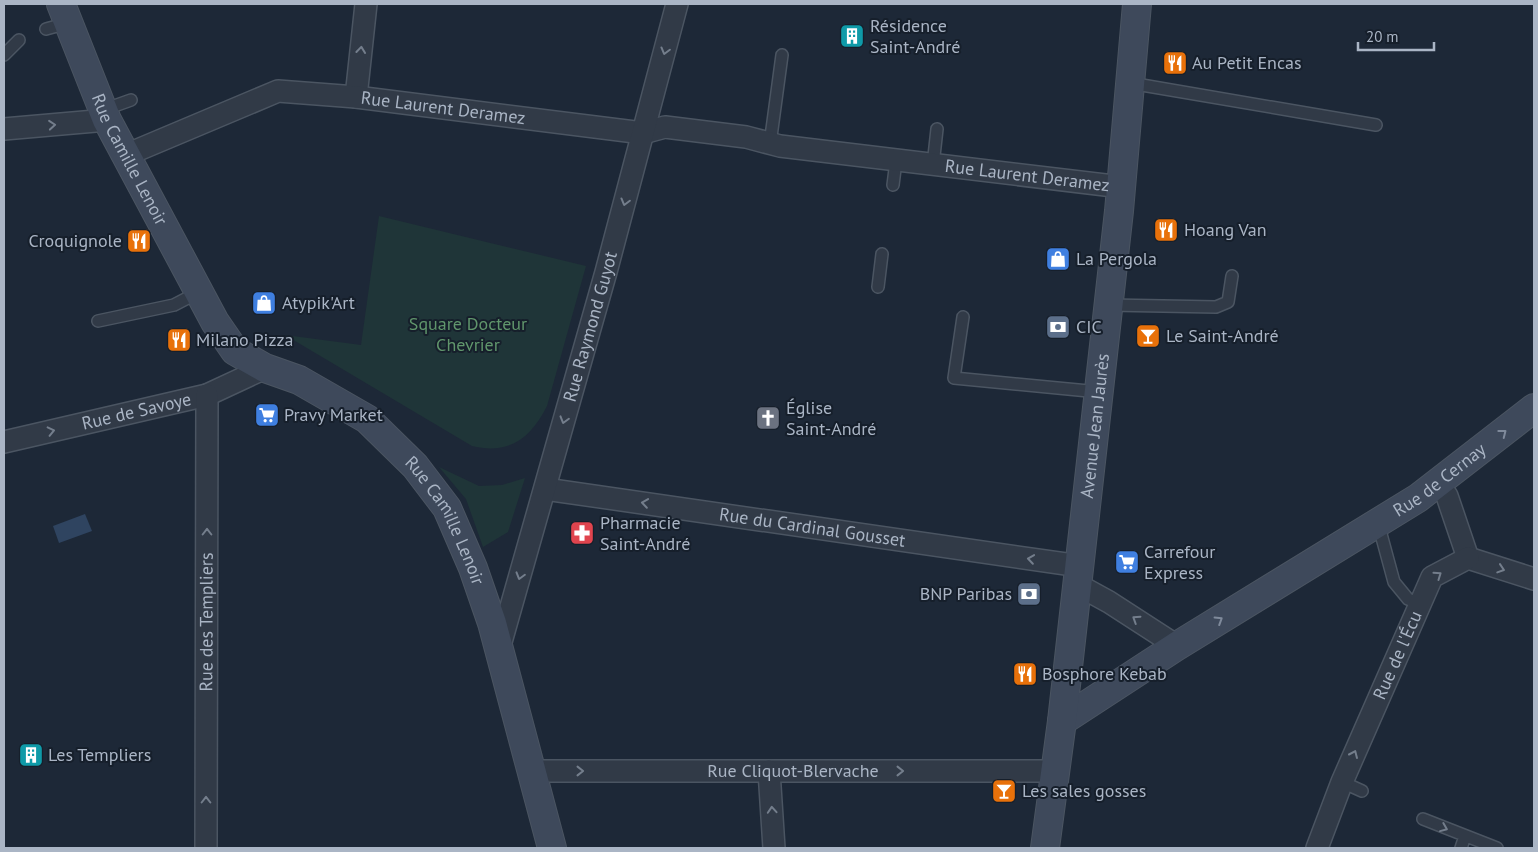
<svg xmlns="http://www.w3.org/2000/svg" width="1538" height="852" font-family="'PT Sans',sans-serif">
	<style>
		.green { fill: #1f3538 }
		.water { fill: #2f4460 }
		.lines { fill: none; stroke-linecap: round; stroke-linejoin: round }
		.lane-casing { stroke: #4b5562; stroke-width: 14 }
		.street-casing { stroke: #4b5562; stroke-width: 24 }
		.secondary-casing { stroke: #4b5562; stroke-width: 30 }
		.lane { stroke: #313a47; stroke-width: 11 }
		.street { stroke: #313a47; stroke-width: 21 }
		.secondary { stroke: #3e495b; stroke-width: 28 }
		.oneway { stroke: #747e8c }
		.oneway2 { stroke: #7f8a9b }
		.labels { text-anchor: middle; stroke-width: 4; stroke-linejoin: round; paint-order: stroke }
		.poi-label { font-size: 18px; fill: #aab5c5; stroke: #161f2b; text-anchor: start }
		.street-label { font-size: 18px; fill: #aab5c5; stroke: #161f2b }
		.park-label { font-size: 18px; fill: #60966c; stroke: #161f2b }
	</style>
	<rect width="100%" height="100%" fill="#1d2837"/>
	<!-- green -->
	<path class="green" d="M379,216L586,266L547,406C531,438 509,455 472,446L285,335L361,345Z
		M439,467L479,486L502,485L525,478L508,532L483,547L466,499Z"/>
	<!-- water -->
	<path class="water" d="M85,514L92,531L59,543L53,526Z"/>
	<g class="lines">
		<defs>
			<path id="lane" d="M46,29L68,23
				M4,55L19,40
				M1130,83L1376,125
				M103,110L131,100
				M770,144L782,55
				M933,165L937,129
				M893,185L896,161
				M878,287L882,254
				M1109,305L1216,307L1228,302L1232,276
				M963,317L954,378L1099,392
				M98,321L174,305L199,292
				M1378,523L1394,582L1408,599L1420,604
				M1342,782L1362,791
				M1423,819L1497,848
				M1461,848L1465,836"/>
			<g id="street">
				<path d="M356,97L366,4"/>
				<path d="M4,129L107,120"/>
				<path id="s1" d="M126,155L278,91L356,97L643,133L665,127L746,137L780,146L1122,187"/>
				<path id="s2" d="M4,442L207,395L265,368"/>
				<path d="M1438,483L1447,496L1468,558"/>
				<path id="s3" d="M545,489L1080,566"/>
				<path d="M1468,558L1534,579"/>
				<path d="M1078,585L1109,602L1177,646"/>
				<path id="s4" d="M499,649L606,272L677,4"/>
				<path id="s5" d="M532,771H1054"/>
				<path d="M769,771L774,848"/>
				<path id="s6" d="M206,848L207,395"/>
				<path id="s7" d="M1317,848L1342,782L1432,577L1468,558"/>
			</g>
			<g id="secondary">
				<path id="s8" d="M61,4L107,120L215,322L235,351L265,368L299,380L367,419L415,466L447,508L473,568L492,623L552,848"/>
				<path id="s9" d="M1062,721L1177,646L1418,498L1534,408"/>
				<path id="s10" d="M1045,848L1062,721L1119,211L1137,4"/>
			</g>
		</defs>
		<!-- lane casing -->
		<use href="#lane" class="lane-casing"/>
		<!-- street casing -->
		<use href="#street" class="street-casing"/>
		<!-- secondary casing -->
		<use href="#secondary" class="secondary-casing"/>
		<!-- lane -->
		<use href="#lane" class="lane"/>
		<!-- street -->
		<use href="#street" class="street"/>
		<!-- secondary -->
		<use href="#secondary" class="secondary"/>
	</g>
	<!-- one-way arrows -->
	<defs><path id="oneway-chevron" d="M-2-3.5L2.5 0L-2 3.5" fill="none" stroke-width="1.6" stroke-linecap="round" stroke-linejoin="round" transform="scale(1.25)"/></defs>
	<g class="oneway">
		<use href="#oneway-chevron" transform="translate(361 50) rotate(-84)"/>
		<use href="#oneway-chevron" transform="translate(665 51) rotate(105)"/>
		<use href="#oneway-chevron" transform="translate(52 125) rotate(-5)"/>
		<use href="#oneway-chevron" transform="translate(625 202) rotate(105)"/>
		<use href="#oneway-chevron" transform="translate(564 420) rotate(106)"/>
		<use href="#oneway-chevron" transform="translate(51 431) rotate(-13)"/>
		<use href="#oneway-chevron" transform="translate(645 503) rotate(-172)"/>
		<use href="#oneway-chevron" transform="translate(207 532) rotate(-90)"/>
		<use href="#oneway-chevron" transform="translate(1031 559) rotate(-172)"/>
		<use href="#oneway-chevron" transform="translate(1501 569) rotate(18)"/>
		<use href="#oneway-chevron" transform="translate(1438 575) rotate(-35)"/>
		<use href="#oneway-chevron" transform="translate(520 576) rotate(106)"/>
		<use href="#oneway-chevron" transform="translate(1136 619) rotate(-147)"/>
		<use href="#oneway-chevron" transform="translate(1354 754) rotate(-66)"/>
		<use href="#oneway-chevron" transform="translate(580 771)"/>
		<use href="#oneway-chevron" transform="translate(900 771)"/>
		<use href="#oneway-chevron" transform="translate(206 800) rotate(-90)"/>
		<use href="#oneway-chevron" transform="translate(772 810) rotate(-94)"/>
		<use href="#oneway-chevron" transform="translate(1444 828) rotate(22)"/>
	</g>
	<g class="oneway2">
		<use href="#oneway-chevron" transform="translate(1503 433) rotate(-38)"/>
		<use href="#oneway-chevron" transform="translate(1219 620) rotate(-32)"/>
	</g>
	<!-- icons -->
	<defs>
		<symbol id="building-square" viewBox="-11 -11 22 22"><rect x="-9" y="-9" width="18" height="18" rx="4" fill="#0f9aa8" stroke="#161f2b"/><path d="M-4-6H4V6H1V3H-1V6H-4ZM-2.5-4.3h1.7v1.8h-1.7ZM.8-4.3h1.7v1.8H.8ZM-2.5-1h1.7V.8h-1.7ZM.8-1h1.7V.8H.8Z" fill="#fff"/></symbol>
		<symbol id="restaurant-square" viewBox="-11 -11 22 22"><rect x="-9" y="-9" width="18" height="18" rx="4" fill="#e8710a" stroke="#161f2b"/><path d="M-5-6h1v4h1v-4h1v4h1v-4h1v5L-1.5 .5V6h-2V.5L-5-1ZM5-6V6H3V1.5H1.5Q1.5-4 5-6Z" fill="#fff"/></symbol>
		<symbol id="shop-square" viewBox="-11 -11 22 22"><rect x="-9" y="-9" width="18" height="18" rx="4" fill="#3f7fe0" stroke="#161f2b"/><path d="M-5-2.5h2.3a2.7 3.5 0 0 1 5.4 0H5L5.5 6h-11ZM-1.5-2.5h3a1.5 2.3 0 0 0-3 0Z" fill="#fff"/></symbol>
		<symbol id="bank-square" viewBox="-11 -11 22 22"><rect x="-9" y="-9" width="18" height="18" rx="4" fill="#5c6f8a" stroke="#161f2b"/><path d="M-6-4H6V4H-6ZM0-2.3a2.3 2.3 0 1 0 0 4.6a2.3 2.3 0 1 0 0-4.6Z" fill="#fff"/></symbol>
		<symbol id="bar-square" viewBox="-11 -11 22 22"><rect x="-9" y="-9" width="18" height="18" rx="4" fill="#e8710a" stroke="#161f2b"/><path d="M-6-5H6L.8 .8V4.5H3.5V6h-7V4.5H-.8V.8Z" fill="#fff"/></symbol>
		<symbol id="supermarket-square" viewBox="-11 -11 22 22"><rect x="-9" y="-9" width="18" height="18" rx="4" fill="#3f7fe0" stroke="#161f2b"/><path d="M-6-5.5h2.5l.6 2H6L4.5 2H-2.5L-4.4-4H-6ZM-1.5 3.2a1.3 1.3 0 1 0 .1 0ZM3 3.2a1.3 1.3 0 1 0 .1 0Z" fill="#fff"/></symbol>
		<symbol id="church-square" viewBox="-11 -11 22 22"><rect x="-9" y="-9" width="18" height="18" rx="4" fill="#6b7280" stroke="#161f2b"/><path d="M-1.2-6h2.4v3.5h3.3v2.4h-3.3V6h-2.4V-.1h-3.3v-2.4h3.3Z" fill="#fff"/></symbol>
		<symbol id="pharmacy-square" viewBox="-11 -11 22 22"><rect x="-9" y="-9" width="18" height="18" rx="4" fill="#e0444e" stroke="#161f2b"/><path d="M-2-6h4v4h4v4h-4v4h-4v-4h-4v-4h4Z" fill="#fff"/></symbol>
	</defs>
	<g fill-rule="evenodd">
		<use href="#building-square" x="838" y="22" width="28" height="28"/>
		<use href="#restaurant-square" x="1161" y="49" width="28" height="28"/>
		<use href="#restaurant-square" x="1152" y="216" width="28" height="28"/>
		<use href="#restaurant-square" x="125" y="227" width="28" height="28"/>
		<use href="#shop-square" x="1044" y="245" width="28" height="28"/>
		<use href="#shop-square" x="250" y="289" width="28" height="28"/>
		<use href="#bank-square" x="1044" y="313" width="28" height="28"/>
		<use href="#bar-square" x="1134" y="322" width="28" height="28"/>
		<use href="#restaurant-square" x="165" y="326" width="28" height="28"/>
		<use href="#supermarket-square" x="253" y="401" width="28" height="28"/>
		<use href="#church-square" x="754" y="404" width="28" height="28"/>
		<use href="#pharmacy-square" x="568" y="519" width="28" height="28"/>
		<use href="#supermarket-square" x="1113" y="548" width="28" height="28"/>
		<use href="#bank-square" x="1015" y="580" width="28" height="28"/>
		<use href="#restaurant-square" x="1011" y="660" width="28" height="28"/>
		<use href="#building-square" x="17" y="741" width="28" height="28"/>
		<use href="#bar-square" x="990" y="777" width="28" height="28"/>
	</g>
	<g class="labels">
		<!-- poi labels -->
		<g class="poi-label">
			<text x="870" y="32">Résidence<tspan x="870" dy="21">Saint-André</tspan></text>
			<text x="1192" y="69">Au Petit Encas</text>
			<text x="1184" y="236">Hoang Van</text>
			<text x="122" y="247" text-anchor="end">Croquignole</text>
			<text x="1076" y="265">La Pergola</text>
			<text x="282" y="309">Atypik'Art</text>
			<text x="1076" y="333">CIC</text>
			<text x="1166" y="342">Le Saint-André</text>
			<text x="196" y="346">Milano Pizza</text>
			<text x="786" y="414">Église<tspan x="786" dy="21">Saint-André</tspan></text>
			<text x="284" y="421">Pravy Market</text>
			<text x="600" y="529">Pharmacie<tspan x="600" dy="21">Saint-André</tspan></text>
			<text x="1144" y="558">Carrefour<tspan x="1144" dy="21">Express</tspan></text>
			<text x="1012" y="600" text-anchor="end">BNP Paribas</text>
			<text x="1042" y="680">Bosphore Kebab</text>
			<text x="48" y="761">Les Templiers</text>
			<text x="1022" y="797">Les sales gosses</text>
		</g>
		<!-- street labels -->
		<g class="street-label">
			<text dy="6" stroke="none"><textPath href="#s1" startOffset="331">Rue Laurent Deramez</textPath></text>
			<text dy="6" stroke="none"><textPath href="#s8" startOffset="170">Rue Camille Lenoir</textPath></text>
			<text dy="6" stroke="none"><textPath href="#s1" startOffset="921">Rue Laurent Deramez</textPath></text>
			<text dy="6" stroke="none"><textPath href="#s4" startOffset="335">Rue Raymond Guyot</textPath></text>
			<text dy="6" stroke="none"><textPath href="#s2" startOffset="136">Rue de Savoye</textPath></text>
			<text dy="6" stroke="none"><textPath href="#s10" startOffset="425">Avenue Jean Jaurès</textPath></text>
			<text dy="6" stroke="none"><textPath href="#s9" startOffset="448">Rue de Cernay</textPath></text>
			<text dy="6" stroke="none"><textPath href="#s8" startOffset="668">Rue Camille Lenoir</textPath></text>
			<text dy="6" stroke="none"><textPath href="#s3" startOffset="270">Rue du Cardinal Gousset</textPath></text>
			<text dy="6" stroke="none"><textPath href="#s6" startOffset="226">Rue des Templiers</textPath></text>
			<text dy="6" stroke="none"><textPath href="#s7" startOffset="209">Rue de l'Écu</textPath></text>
			<text dy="6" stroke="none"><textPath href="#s5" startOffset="261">Rue Cliquot-Blervache</textPath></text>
		</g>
		<!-- park labels -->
		<g class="park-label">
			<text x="468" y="330">Square Docteur<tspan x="468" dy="21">Chevrier</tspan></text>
		</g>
	</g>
	<!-- border -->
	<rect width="1538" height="852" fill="none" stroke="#aab5c5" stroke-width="10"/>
	<!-- scale -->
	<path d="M1358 42v8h76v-8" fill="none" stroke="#aab5c5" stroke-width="2.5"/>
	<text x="1366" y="42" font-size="15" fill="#aab5c5" stroke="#161f2b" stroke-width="4" paint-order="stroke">20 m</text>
</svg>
